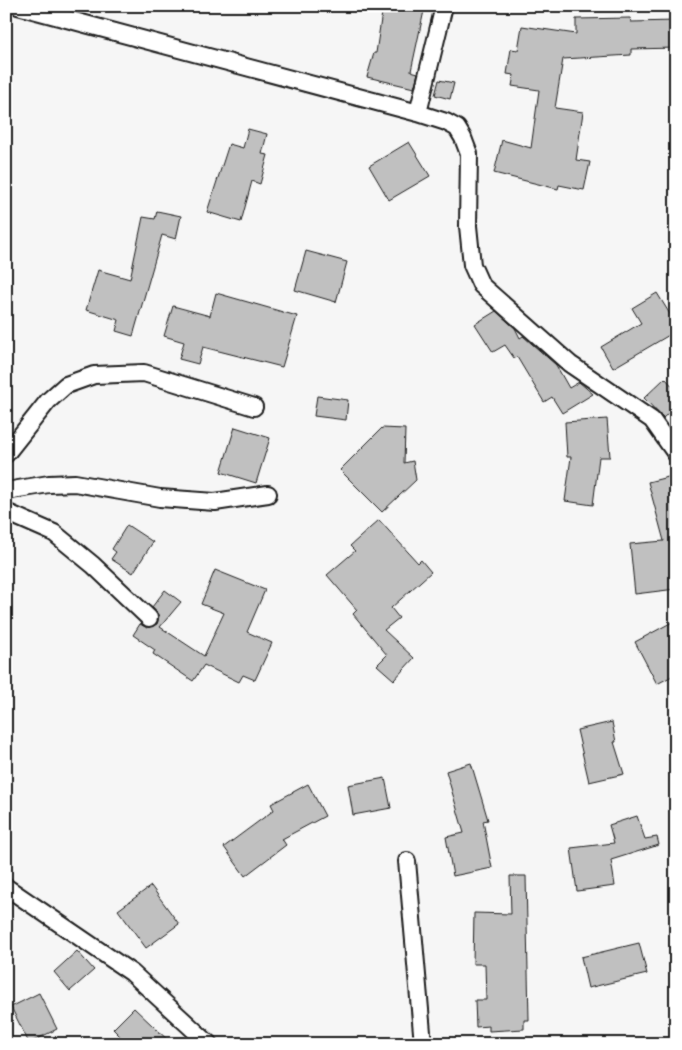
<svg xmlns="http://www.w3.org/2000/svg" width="682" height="1050" font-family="Mali,sans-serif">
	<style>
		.building { fill: #c0c0c0; stroke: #1c1c1c }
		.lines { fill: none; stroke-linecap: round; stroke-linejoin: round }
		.minor-casing { stroke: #1c1c1c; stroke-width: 20 }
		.minor { stroke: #fff; stroke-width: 16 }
	</style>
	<rect width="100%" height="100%" fill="#f6f6f6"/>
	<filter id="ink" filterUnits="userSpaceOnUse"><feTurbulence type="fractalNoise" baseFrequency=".02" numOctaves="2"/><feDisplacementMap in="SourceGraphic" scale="10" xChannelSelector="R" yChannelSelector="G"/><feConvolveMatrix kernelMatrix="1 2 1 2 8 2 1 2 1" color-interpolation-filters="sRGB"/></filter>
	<g filter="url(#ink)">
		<!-- building -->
		<path class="building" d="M383,6H425L411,71L418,73L414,88L367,77L374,53H376Z
			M630,18L631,22L676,21V48L631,49V55L563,59L555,108L583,112L576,160L590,162L584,190L559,185L558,189L494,173L502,140L531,148L539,90L512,86L514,75L507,74L511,49L518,50L522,26L576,34V19Z
			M439,80L454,83L450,99L435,95Z
			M248,129L267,134L262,154L268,155L260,184L252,181L241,222L207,212L229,144L243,148Z
			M409,142L430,176L389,200L369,166Z
			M157,211L181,216L176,239L162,235L133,336L116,331L119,320L86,310L98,270L130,279L143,217L155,219Z
			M306,251L347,262L336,302L295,290Z
			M216,293L297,316L282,367L203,347L198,364L179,359L184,342L164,336L173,306L210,316Z
			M657,293L676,324V331L613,368L601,347L641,323L632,308Z
			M496,311L515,328L520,338L523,336L556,365L569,388L579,382L593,394L562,413L552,397L544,402L517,357L514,358L505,345L493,352L475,324Z
			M665,378L676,390V406L663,418L644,398Z
			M317,396L348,400L346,420L314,416Z
			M607,419L610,457H599L593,505L565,501L571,457H567L565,422Z
			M235,427L270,438L256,483L221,472Z
			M382,428L405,429L404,463L413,461L416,480L382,512L340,470Z
			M676,475V589L635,594L630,544L664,541L648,482Z
			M379,520L418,563L421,560L431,572L391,608L399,618L384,630L414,658L394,680L377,665L387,655L353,614L357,610L327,575L355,551L350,546Z
			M127,525L153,542L133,573L111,559L116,552L112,549Z
			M215,570L265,590L247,632L272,643L255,680L243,675L239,682L204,665L193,681L153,654L155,650L133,635L140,624L147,628L157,624L159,616L152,607L165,590L181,602L160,627L204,656L224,613L201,604Z
			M676,620V674L657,684L635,642Z
			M612,722L616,742H614L624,774L589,782L577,730Z
			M471,763L488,820L483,821L492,868L453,876L446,837L464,833L446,771Z
			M385,778L391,808L353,815L348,785Z
			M308,784L325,816L282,839L286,845L245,876L224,847L274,810L271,804Z
			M637,816L645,839L657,837L659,845L611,860L615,886L577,891L571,848L614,843L609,825Z
			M510,876H526L529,1020H524V1029L489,1031V1026L476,1027L475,1000H486L485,964H473L474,913L511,914Z
			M151,886L179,924L146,948L118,910Z
			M639,943L647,974L588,988L581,957Z
			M77,951L94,970L70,991L54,972Z
			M39,993L57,1029L29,1043L11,1007Z
			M134,1008L172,1044H128L113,1029Z"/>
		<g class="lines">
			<defs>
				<path id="minor" d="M18,6L418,113L446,122L457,128L463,138L469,154L468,226L472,265L481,285L570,364L652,420L676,454
					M418,113L444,6
					M6,454L48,401L66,385L94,375L144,373L254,407
					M6,491L49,484L75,483L160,498L215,502L268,494
					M6,512L54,533L93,565L149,618
					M407,861L423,1044
					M6,887L132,973L209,1044"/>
			</defs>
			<!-- minor casing -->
			<use href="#minor" class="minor-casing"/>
			<!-- minor -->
			<use href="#minor" class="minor"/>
		</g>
	</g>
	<!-- margin -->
	<rect width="682" height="1050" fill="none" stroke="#fff" stroke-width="25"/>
	<rect x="12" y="12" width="657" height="1025" fill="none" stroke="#1c1c1c" stroke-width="2" filter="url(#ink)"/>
</svg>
